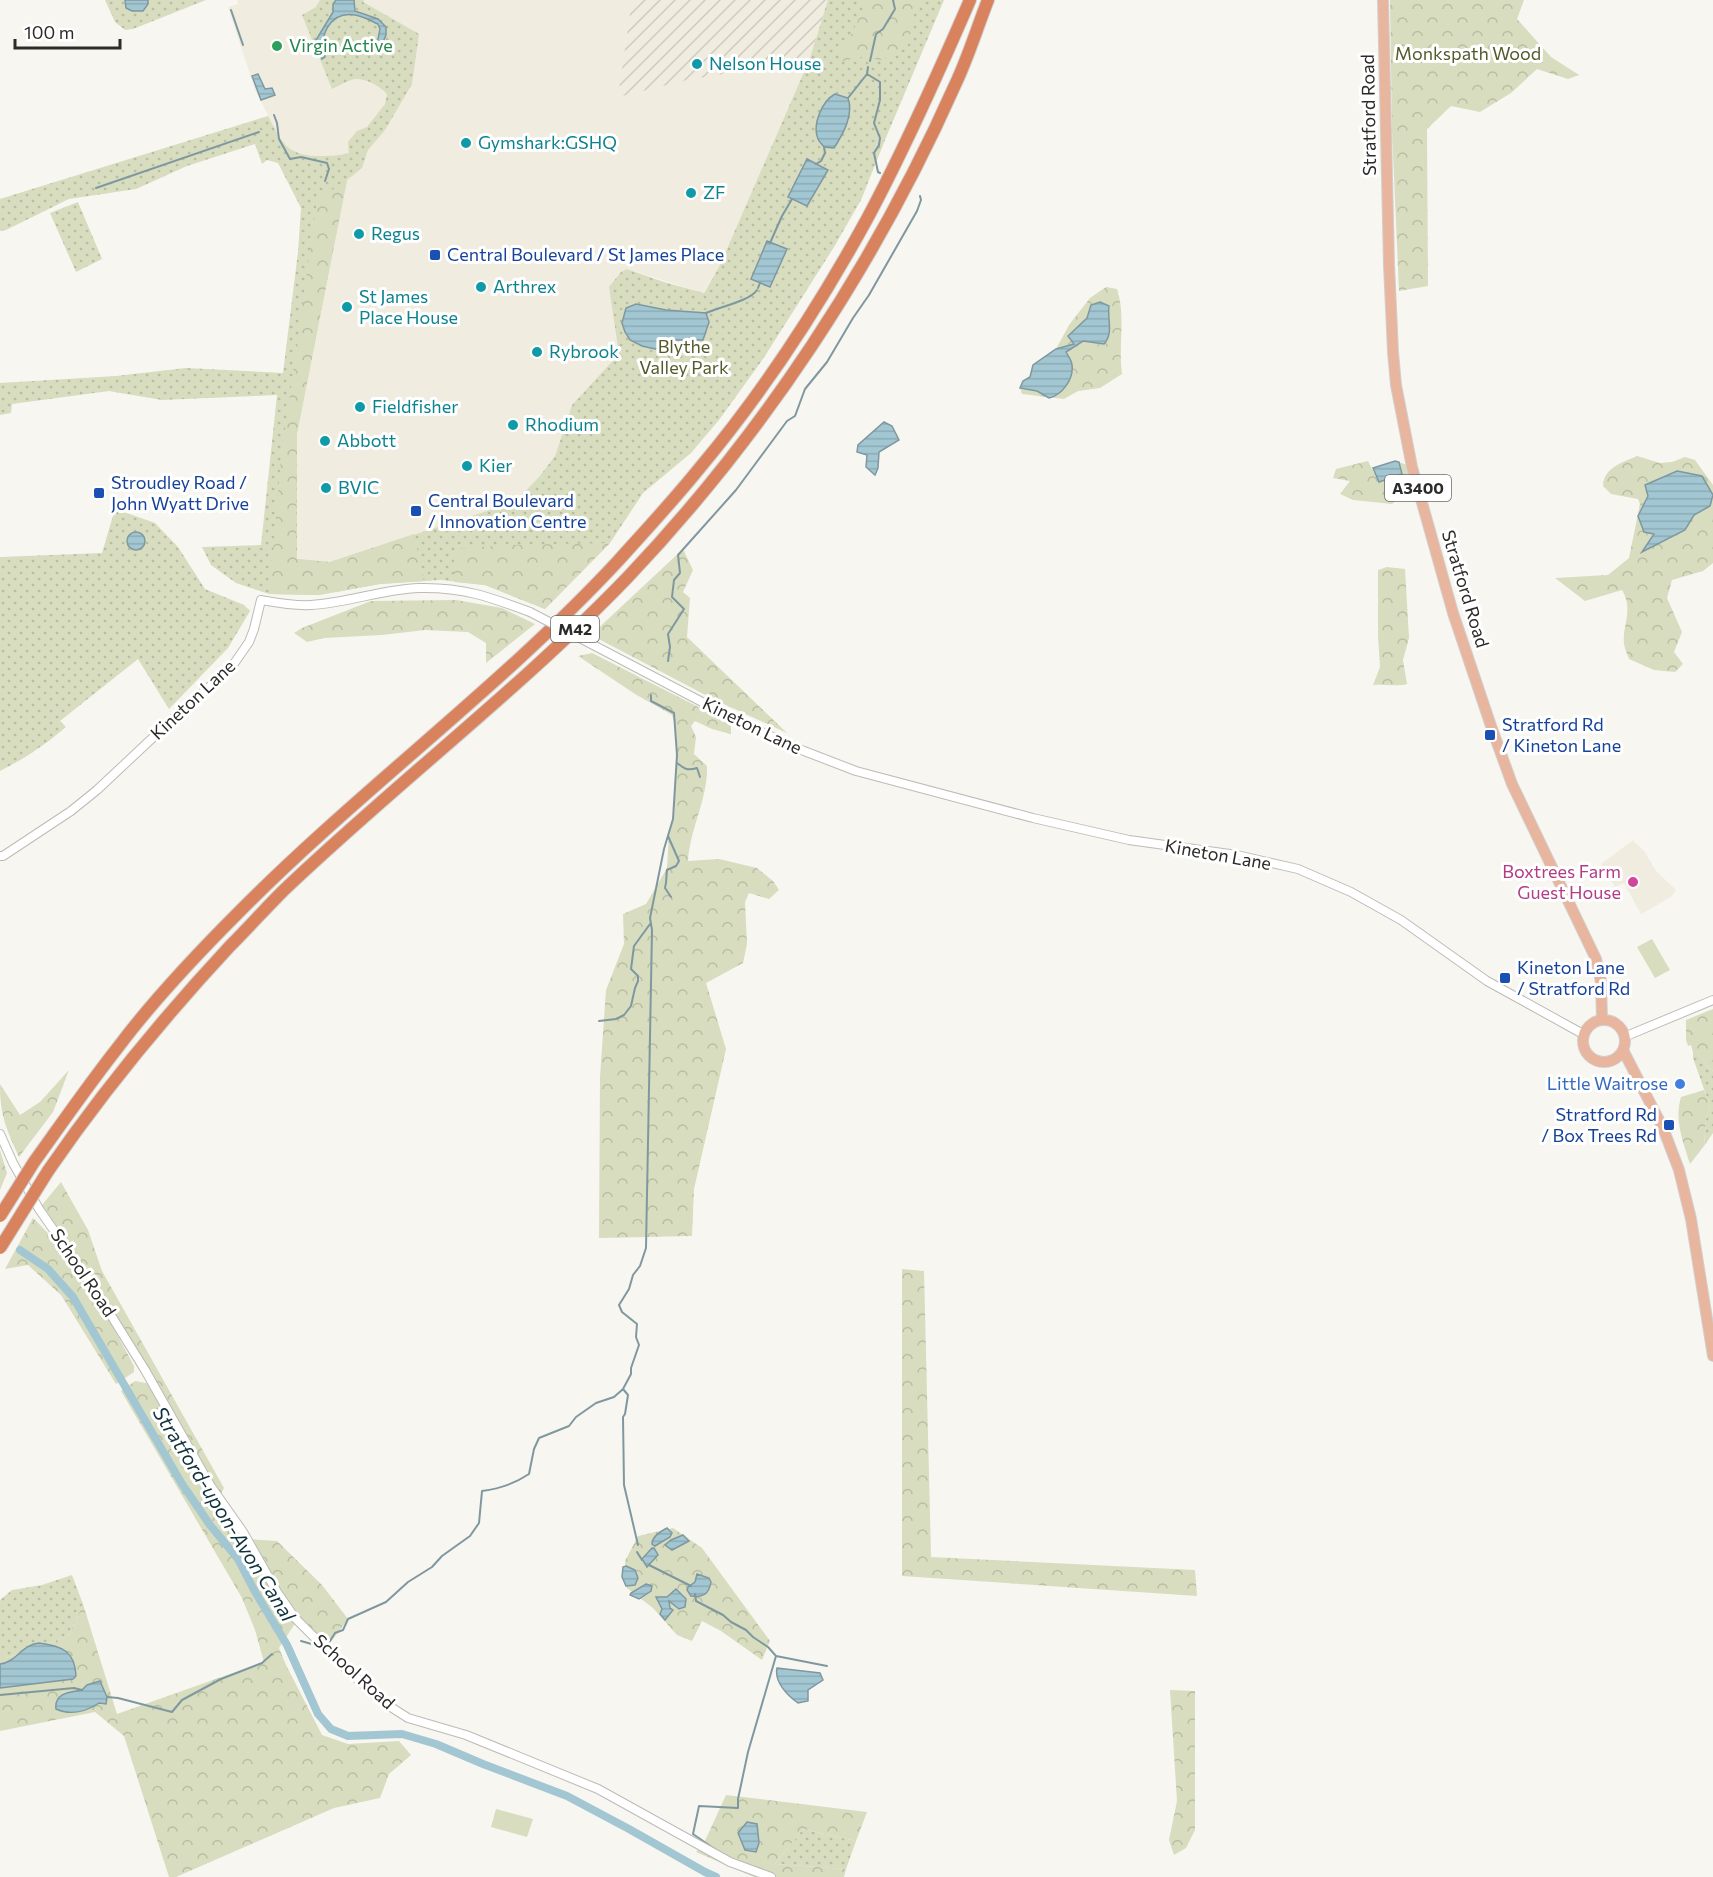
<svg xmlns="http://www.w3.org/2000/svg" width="1713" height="1877" font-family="Commissioner,sans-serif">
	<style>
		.built { fill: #f0ece0 }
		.industrial { fill: url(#industrial-furrows) }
		.grass { fill: url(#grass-dots) }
		.forest { fill: url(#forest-crowns) }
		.pitch { fill: #d7ddbe }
		.water { fill: url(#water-rules); stroke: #7f98a0; stroke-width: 1.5 }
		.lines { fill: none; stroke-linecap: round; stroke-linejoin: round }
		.stream { stroke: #7f98a0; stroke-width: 2 }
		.canal { stroke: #a2c7d3; stroke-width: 8 }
		.tertiary-casing { stroke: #bcbbb7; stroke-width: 10 }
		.primary-casing { stroke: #d1d0d0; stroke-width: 12 }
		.motorway-casing { stroke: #d1d0d0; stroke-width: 14 }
		.tertiary { stroke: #fff; stroke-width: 8 }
		.primary { stroke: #e8b59e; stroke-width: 10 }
		.motorway { stroke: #d8835e; stroke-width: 12 }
		.tertiary-bridge-casing { stroke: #bcbbb7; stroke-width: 10; stroke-linecap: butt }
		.motorway-bridge-casing { stroke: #d1d0d0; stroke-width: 14; stroke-linecap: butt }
		.tertiary-bridge { stroke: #fff; stroke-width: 8 }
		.motorway-bridge { stroke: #d8835e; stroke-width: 12 }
		.leisure-dot { fill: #2e9e5b; stroke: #fff; stroke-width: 2 }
		.culture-dot { fill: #0f9aa8; stroke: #fff; stroke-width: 2 }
		.transit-dot { fill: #1a4fb4; stroke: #fff; stroke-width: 2 }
		.hotel-dot { fill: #d1479c; stroke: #fff; stroke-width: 2 }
		.shop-dot { fill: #3f7fe0; stroke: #fff; stroke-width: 2 }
		.labels { text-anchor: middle; stroke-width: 6; stroke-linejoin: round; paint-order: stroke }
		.shield { fill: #fff; stroke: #6b6b6a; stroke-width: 1.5 }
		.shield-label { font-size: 16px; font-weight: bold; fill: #2c2b2a }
		.leisure-label { font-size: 18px; fill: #27864d; stroke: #fff; text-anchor: start }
		.park-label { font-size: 18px; fill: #545b2a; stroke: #fff }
		.culture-label { font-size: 18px; fill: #0d838f; stroke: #fff; text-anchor: start }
		.street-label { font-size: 18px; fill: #2c2b2a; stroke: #fff }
		.transit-label { font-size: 18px; fill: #164399; stroke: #fff; text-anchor: start }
		.hotel-label { font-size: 18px; fill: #b23c85; stroke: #fff; text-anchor: end }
		.shop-label { font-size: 18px; fill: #366cbe; stroke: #fff; text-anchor: end }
		.water-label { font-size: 20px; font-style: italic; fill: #0f313c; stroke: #fff }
	</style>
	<defs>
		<pattern id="industrial-furrows" width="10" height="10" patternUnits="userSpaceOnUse" patternTransform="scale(1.5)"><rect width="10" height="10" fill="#f0ece0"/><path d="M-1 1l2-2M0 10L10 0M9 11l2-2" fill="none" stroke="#cecbc0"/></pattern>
		<pattern id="grass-dots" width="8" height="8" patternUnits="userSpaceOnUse" patternTransform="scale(1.5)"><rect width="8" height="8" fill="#d7ddbe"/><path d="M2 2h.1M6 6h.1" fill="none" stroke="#b9bea3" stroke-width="1.8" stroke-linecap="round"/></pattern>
		<pattern id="forest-crowns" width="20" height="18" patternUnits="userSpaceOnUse" patternTransform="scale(1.5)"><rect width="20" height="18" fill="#d7ddbe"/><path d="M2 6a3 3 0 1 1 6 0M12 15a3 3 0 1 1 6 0" fill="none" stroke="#b9bea3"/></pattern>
		<pattern id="water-rules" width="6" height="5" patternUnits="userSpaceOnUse" patternTransform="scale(1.5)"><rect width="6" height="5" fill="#a2c7d3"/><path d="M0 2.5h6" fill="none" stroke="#8cabb5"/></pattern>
	</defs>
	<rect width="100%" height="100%" fill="#f8f6f1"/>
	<!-- built -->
	<path class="built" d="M237,0H828L810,58L720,265L703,293L628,269L609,287L620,354L572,405L555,456L539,477L515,503L330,562L296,560L297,434L347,180L299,155L281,141L255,90L228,7L238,4Z
		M1633,840L1645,852L1656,871L1676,890L1671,897L1641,914L1624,883L1615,887L1601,864Z"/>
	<!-- industrial -->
	<path class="industrial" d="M632,0H828L810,58L774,66L687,80L618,97Z"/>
	<!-- grass -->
	<path class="grass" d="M105,0H206L133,29L125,30L115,22Z
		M320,0H364L363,2L419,34L412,84L385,130L368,150L362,168L347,180L297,433V559L330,562L515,502L539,477L555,456L572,405L619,354L609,287L621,272L627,269L664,282L704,293L720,265L810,58L828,0H944L885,140L861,200L834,247L763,359L719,420L691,453L643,493L610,543L545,609L485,585L441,580L380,584L319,595L269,594L236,583L211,565L202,547L261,545L277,395L162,400L109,391L12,404L11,413L0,415V383L116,376L186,368L283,373L298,252L301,208L278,163L267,160L262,164L255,144L187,166L136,189L69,199L6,230L0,231V199L268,116C281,140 286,155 316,156C328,156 338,156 349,153L348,142L357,131L367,127L385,104L387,94C381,87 366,78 356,79C348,80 339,86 332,89L302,15L316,7Z
		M78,202L102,259L76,272L50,213Z
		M115,509L155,523L178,547L205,589L244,605L250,611L228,648L169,709L138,659L60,721L66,727C45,745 24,759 0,771V557L102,553Z
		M1693,1052H1697L1707,1066L1713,1071V1133L1704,1146L1706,1119L1710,1106L1693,1058Z
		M72,1575L83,1604L69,1635L25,1653L0,1659V1600L12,1590L42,1585Z
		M803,1829L856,1841L846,1869L775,1864Z"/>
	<!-- forest -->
	<path class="forest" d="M867,0H918L908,37L895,53L881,60L859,57L840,62L839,51L847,44Z
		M1390,0H1524L1517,19L1551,57L1579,75L1568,79L1537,69L1511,93L1480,112L1451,106L1427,129L1428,286L1399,291L1392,131Z
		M347,180L297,434L296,559L330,562L414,534L424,581L380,584L319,595L269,594L281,459L317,200Z
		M1106,287L1117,289C1126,316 1118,346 1122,374L1100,388L1078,391L1064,399L1022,394L1020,388L1023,381L1030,377L1033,365L1056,349L1069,325L1090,298Z
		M1637,456L1660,463L1672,462L1685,457L1695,460L1713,485V563L1703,571L1672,580L1667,598L1682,632L1674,652L1683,664L1675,672L1654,670L1629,659C1627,654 1625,649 1624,644C1622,625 1634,610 1622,590L1585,601L1555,578L1608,575L1629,558L1640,504L1638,499L1611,494L1603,486C1604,467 1622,463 1637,456Z
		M1368,461L1374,473L1401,468L1399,462L1407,465L1413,491L1406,492L1392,504L1353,500L1340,494L1350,481L1333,478L1336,469Z
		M610,543L545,609L485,585L454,582V549L507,545Z
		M683,549L693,570L683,592L690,598L687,637L787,733L715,700L591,635Z
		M1387,567L1405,569L1409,638L1403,660L1407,684C1397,687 1384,684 1373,685L1380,667L1378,637V570Z
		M456,600L502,608L535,624L486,663V643L468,632L425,630L382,635L324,638L307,642L294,633L302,628L371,601Z
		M592,653L724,720L731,726V734L712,729L695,721L691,726L696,737L694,754L707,766C708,799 690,828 688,861L719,859L757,868L773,881L779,890L769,899L749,893L745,902L747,944L743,963L706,983L726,1049L694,1189L692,1236L599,1238L600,1077L606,990L624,944L623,914L646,904L667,868L669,833L673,819L677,755L676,728L672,715L635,694L578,656Z
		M1713,1009V1071L1707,1066L1697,1052H1693L1691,1045L1688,1046L1686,1040V1020Z
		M69,1070L53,1112L19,1157C6,1128 0,1116 0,1084L20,1115L40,1102Z
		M1704,1090L1710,1106L1706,1119L1704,1146L1690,1164C1683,1142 1674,1120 1681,1097Z
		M0,1150L7,1173L0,1190Z
		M61,1182L88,1230L102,1271L224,1488L220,1495L69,1245L42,1205Z
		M33,1218C77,1260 106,1313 134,1366V1372L116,1384L61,1295L28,1265L5,1269Z
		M902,1269L924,1271L931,1557L1195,1570L1197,1596L902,1576Z
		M135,1381L146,1383L150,1386L203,1481L241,1540L247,1539L277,1541L322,1585L348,1619L327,1647L298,1619L279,1648L286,1665L322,1735L348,1744L399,1741L411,1755L389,1774L380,1798L334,1808L176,1877H169L124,1736L95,1712L0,1731V1659L25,1653L69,1635L83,1604L117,1714L264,1662L255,1630L242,1598L121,1391Z
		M673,1528L702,1548L770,1641L762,1660L721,1631L702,1621L692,1641L677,1635L653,1608L627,1588L625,1561L638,1536Z
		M1170,1690L1195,1691V1830L1186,1848L1174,1855L1169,1840L1177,1801Z
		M726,1795L867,1812L856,1841L803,1829L775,1864L846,1869L844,1877H754L696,1852L704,1843Z"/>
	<!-- pitch -->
	<path class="pitch" d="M1652,939L1670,970L1655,978L1637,947Z
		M496,1809L533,1819L527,1837L491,1827Z"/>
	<!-- water -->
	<path class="water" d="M125,0H148V4L143,11H132L126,8Z
		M336,0H354L355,11L378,19L386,27V35L380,49L377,44L380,29L378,24C371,21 363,16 355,15C330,11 318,36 325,57L322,59L316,40L333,12V4Z
		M258,74L265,89L272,88L275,95L261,100L252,76Z
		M835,94L848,98C854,115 843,134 834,148L824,147C822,144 819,142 818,139C812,125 822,101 835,94Z
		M807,159L828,170L807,206L788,197Z
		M767,241L787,249L770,287L751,279Z
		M1100,302L1109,306C1107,319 1114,333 1104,344L1083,341L1066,352C1068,356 1072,361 1072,365C1074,379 1062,395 1049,398L1037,391L1020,388L1023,381L1030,377L1033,365L1056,349L1074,344L1068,336L1087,318L1091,305Z
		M636,304L666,310L706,313L709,322L703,340H675L667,347L655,349L642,346L630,340L625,332L622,323L626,308Z
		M884,422L892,426L899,440L879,452L878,468L875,475L866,467L867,455L857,452L858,445Z
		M1395,461L1399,462L1402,474L1379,482L1373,468Z
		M1677,471L1702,476L1713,495L1710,506L1694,515L1685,530L1642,552L1654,534L1644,532L1638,516L1648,496L1645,485Z
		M127 541a9 9 0 1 1 18 0a9 9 0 1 1-18 0Z
		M667,1528L672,1533L670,1537L655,1546L652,1544C652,1537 661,1531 667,1528Z
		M683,1535L689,1541L672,1550L665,1545L671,1540Z
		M652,1548H654L658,1555L647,1567L642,1559Z
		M626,1566L635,1570L638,1578L635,1585L626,1586L622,1577L623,1567Z
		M697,1574L709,1578L711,1582C709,1594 703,1598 691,1596L687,1590L688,1587L695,1582Z
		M646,1584L652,1586L651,1591L639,1599L630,1595L631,1593Z
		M676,1589L686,1599L685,1607L679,1609L669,1601L670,1608L673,1610L665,1620L660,1614L662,1609L656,1597H667Z
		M39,1643C62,1646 75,1651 76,1676L73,1679L0,1688V1664C17,1662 21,1645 39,1643Z
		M777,1668L820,1673L823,1680L808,1690V1701L798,1703C788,1696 774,1682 777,1668Z
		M100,1681L107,1697L106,1704L99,1703C87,1711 71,1716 56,1709C54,1693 70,1692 82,1690L87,1685Z
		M747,1822L757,1824L759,1843L756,1852L745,1850L738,1833Z"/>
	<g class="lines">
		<!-- stream -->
		<path class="stream" d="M231,10L243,45
			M870,61L876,34L883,29L895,9L893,0
			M868,67L867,74L880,82V100L874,123L880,138L879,145L874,153L878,172L880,173
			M848,98L867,74
			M274,115L277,123L279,139L290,159L301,157L327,163L329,169L325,181
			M816,164L821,161L825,153L824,147
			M96,188L259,132
			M770,243L782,216L792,199
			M758,288L760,283
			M706,313C719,307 750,301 757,290
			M668,661L670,647L668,634L684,609L672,597L674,580L680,573L678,555L736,490L787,421L795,416L805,389L827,362L853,318L869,295L917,211L921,200L920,196
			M677,763C685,769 687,771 697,768L700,777
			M668,836L679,861L676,866L667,870C666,876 667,881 665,888L671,897
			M599,1021L616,1019L624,1015L631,1006L635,988L638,981V976L631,969L634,946L650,924
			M623,1389L628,1395L625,1414L623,1417L624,1485L638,1545
			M637,1552L642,1560
			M649,1565L691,1586
			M695,1594L696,1601L723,1615L731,1622L746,1630L753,1637L768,1647L776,1656L748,1752L738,1799V1808L699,1806L693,1834L716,1850
			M301,1641L315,1645
			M326,1642L330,1641L335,1633L343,1630L348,1619L386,1602L408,1582L432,1567L442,1556L470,1536L479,1523L482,1491C499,1489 514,1484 529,1474L534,1449L539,1438L569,1426L576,1417L596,1403L614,1397L623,1389L631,1374V1368L639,1345L636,1337L637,1324L622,1312L619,1305L629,1289L633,1275L640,1266L646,1248L652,930L650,918L664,849L673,819L677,755L674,713L651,701V695
			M776,1656L827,1666
			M0,1695L74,1688L82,1690
			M107,1697L118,1698L172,1712L182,1700L221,1679L262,1663L272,1654"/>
		<!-- canal -->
		<path class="canal" d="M20,1250L48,1269L73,1297L182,1484L210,1525L238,1559L254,1590L287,1645L318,1714L331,1729L348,1736L402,1734L436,1744L483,1764L567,1796L629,1829L705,1872L716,1877"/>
		<defs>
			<path id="tertiary" d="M597,647L748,726L804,751L856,771L1033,818L1129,840L1237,855L1298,869L1351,892L1401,920L1487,981L1583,1034
				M0,856H3L71,811L97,790L178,714L231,668L249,642L254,629L261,600C278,603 294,606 311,605C348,603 383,589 419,588C463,587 490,597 530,612
				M1624,1037L1713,1000
				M0,1134L13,1163L39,1209L96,1291L145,1370L210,1485L243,1532L277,1592L295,1618L347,1670L383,1702L408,1718L466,1735L598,1789L730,1862L771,1877"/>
			<path id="primary" d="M1383,0L1389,265L1393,352L1396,385L1412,467L1453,613L1491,726L1512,784L1596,959L1601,982L1602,1019
				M1583 1041a21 21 0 1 1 42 0a21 21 0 1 1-42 0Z
				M1623,1050L1663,1128L1679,1170L1691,1219L1713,1356"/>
			<path id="motorway" d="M34,1162C62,1123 89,1084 119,1046C155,998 198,953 240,911C361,789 501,687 618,561C645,531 673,501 698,470C761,395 820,305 867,219C905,148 938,74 970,0
				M48,1171C103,1091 164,1017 230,946C248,928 265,909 283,891C395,784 519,690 627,578C763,435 875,265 955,85C968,58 977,28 988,0"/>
		</defs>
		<!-- tertiary casing -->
		<use href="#tertiary" class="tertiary-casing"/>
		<!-- primary casing -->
		<use href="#primary" class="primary-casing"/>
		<!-- motorway casing -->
		<use href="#motorway" class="motorway-casing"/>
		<!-- tertiary -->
		<use href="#tertiary" class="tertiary"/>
		<!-- primary -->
		<use href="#primary" class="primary"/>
		<!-- motorway -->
		<use href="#motorway" class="motorway"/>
		<defs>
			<path id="tertiary-bridge" d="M530,612L597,647"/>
			<path id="motorway-bridge" d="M0,1216L34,1162
				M0,1248L48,1171"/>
		</defs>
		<!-- tertiary-bridge casing -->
		<use href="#tertiary-bridge" class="tertiary-bridge-casing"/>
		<!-- motorway-bridge casing -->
		<use href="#motorway-bridge" class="motorway-bridge-casing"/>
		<!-- tertiary-bridge -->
		<use href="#tertiary-bridge" class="tertiary-bridge"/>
		<!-- motorway-bridge -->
		<use href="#motorway-bridge" class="motorway-bridge"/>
	</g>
	<!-- markers -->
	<circle class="leisure-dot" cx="277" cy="46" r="6"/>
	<g class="culture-dot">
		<circle cx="697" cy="64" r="6"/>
		<circle cx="466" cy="143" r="6"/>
		<circle cx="691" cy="193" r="6"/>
		<circle cx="359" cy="234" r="6"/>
		<circle cx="481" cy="287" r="6"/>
		<circle cx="347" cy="307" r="6"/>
		<circle cx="537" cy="352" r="6"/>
		<circle cx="360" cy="407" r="6"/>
		<circle cx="513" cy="425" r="6"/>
		<circle cx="325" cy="441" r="6"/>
		<circle cx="467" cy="466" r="6"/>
		<circle cx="326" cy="488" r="6"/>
	</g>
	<g class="transit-dot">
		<rect x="429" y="249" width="12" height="12" rx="3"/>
		<rect x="93" y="487" width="12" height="12" rx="3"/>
		<rect x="410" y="505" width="12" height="12" rx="3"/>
		<rect x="1484" y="729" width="12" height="12" rx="3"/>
		<rect x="1499" y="972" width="12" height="12" rx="3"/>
		<rect x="1663" y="1119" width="12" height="12" rx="3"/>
	</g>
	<circle class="hotel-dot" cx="1633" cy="882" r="6"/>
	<circle class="shop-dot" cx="1680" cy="1084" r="6"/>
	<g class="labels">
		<!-- shield labels -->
		<g class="shield">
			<rect x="1385" y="475" width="66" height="26" rx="4.5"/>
			<rect x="551" y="616" width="48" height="26" rx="4.5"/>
		</g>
		<g class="shield-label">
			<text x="1418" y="494">A3400</text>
			<text x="575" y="635">M42</text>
		</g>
		<!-- leisure labels -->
		<g class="leisure-label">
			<text x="289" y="52">Virgin Active</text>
		</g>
		<!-- park labels -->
		<g class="park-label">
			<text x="1468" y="60">Monkspath Wood</text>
			<text x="684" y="353">Blythe<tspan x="684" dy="21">Valley Park</tspan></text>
		</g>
		<!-- culture labels -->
		<g class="culture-label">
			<text x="709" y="70">Nelson House</text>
			<text x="478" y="149">Gymshark:GSHQ</text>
			<text x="703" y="199">ZF</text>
			<text x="371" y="240">Regus</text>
			<text x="493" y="293">Arthrex</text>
			<text x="359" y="303">St James<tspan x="359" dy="21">Place House</tspan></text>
			<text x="549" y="358">Rybrook</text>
			<text x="372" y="413">Fieldfisher</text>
			<text x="525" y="431">Rhodium</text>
			<text x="337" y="447">Abbott</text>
			<text x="479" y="472">Kier</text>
			<text x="338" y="494">BVIC</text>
		</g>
		<!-- street labels -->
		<g class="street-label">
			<text transform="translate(1369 115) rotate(-91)" y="6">Stratford Road</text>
			<text transform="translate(1465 589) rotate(73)" y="6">Stratford Road</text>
			<text transform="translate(193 700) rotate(-43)" y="6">Kineton Lane</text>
			<text transform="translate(752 726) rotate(26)" y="6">Kineton Lane</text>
			<text transform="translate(1218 855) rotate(10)" y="6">Kineton Lane</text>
			<text transform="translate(83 1273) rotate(56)" y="6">School Road</text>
			<text transform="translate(354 1672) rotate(42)" y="6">School Road</text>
		</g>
		<!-- transit labels -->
		<g class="transit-label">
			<text x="447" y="261">Central Boulevard / St James Place</text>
			<text x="111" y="489">Stroudley Road /<tspan x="111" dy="21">John Wyatt Drive</tspan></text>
			<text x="428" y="507">Central Boulevard<tspan x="428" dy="21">/ Innovation Centre</tspan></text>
			<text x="1502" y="731">Stratford Rd<tspan x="1502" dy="21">/ Kineton Lane</tspan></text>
			<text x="1517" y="974">Kineton Lane<tspan x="1517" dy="21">/ Stratford Rd</tspan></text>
			<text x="1657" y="1121" text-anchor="end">Stratford Rd<tspan x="1657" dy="21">/ Box Trees Rd</tspan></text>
		</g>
		<!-- hotel labels -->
		<g class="hotel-label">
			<text x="1621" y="878">Boxtrees Farm<tspan x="1621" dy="21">Guest House</tspan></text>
		</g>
		<!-- shop labels -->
		<g class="shop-label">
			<text x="1668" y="1090">Little Waitrose</text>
		</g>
		<!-- water labels -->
		<g class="water-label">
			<text transform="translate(224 1514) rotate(58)" y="7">Stratford-upon-Avon Canal</text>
		</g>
	</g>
	<!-- scale -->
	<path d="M15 39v9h105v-9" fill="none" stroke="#2c2b2a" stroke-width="3"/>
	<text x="24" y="39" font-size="18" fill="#2c2b2a" stroke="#ffffff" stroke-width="4.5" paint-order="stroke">100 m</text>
</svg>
